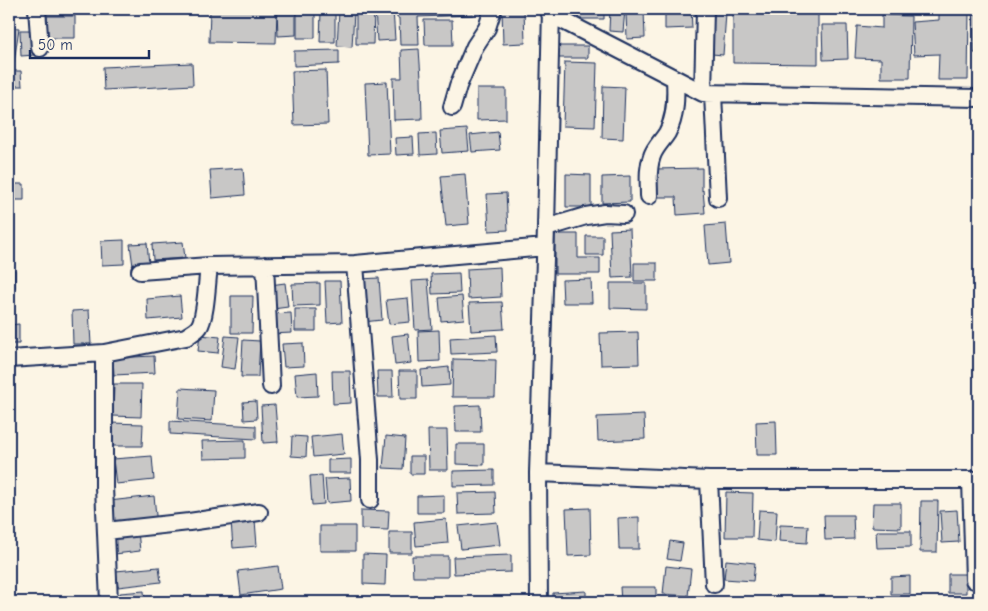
<svg xmlns="http://www.w3.org/2000/svg" width="988" height="611" font-family="'Comic Neue',sans-serif">
	<style>
		.building { fill: #c8c7c6; stroke: #1b2f5e }
		.lines { fill: none; stroke-linecap: round; stroke-linejoin: round }
		.minor-casing { stroke: #1b2f5e; stroke-width: 20 }
		.minor { stroke: #fcf5e5; stroke-width: 16 }
	</style>
	<rect width="100%" height="100%" fill="#fcf5e5"/>
	<filter id="ink" filterUnits="userSpaceOnUse"><feTurbulence type="fractalNoise" baseFrequency=".02" numOctaves="2"/><feDisplacementMap in="SourceGraphic" scale="10" xChannelSelector="R" yChannelSelector="G"/><feConvolveMatrix kernelMatrix="1 2 1 2 8 2 1 2 1" color-interpolation-filters="sRGB"/></filter>
	<g filter="url(#ink)">
		<!-- building -->
		<path class="building" d="M210,9H277L276,43L209,42Z
			M277,9H296V35L278,36Z
			M297,9H315V38H297Z
			M356,9H374L373,44H356Z
			M375,9H393L395,40L377,41Z
			M396,9H472L473,15L418,17L419,45H400L399,18H397Z
			M502,9H524L525,43L503,44Z
			M579,9H604V19H578Z
			M610,9H625L623,32L609,31Z
			M665,9H691L692,28L665,29Z
			M733,9L818,10V64L733,63Z
			M973,9H979V53H974Z
			M939,10H969L968,80H938L939,54L914,55L912,22L939,20Z
			M321,11H335V42H320Z
			M339,11L354,12L352,47L337,46Z
			M644,11L645,38L627,39L626,12Z
			M714,12L726,13L723,55L712,54Z
			M882,15L911,16L910,78H881V59L855,58L857,26L882,28Z
			M47,16H75V38H47Z
			M424,20H452L453,45H425Z
			M822,25H847L848,59L823,60Z
			M9,27L19,28L14,62L9,61Z
			M20,30H34L35,55L21,56Z
			M558,46H588V58H557Z
			M419,49L421,78L422,119L394,120L393,78H402L401,50Z
			M339,50V64L294,66V51Z
			M565,62L597,63L595,127L563,126Z
			M192,63L193,85L104,90L103,67Z
			M326,70L328,124L294,125L292,71Z
			M9,71H21L22,86H9Z
			M387,82L390,154L368,155L365,83Z
			M603,86L625,87L623,139L602,138Z
			M477,89H506V119L477,120Z
			M9,98H14V122H9Z
			M467,129L469,151L442,153L440,131Z
			M498,132L500,150L472,152L470,135Z
			M436,133L437,154L420,155L419,134Z
			M413,137L414,154L396,155L395,138Z
			M243,168L245,195L212,198L210,170Z
			M702,168V191L703,190L705,213L677,215L676,197H656L655,169Z
			M465,174L469,224L446,226L441,176Z
			M566,174L591,175V207H566Z
			M630,176V202L602,203V177Z
			M9,184H24V200H9Z
			M506,193L508,230L489,231L487,194Z
			M726,224L729,263L708,265L705,226Z
			M630,229L632,277L612,278L610,230Z
			M555,234H578V258H600V274H555Z
			M586,236H603V255H586Z
			M124,240V264L102,265L101,241Z
			M183,242L185,258L153,260L152,244Z
			M147,243L149,264L133,266L130,244Z
			M634,263H657V281H634Z
			M500,267L501,297L468,299L467,269Z
			M9,270H15V288H9Z
			M459,273L460,293L432,294L431,274Z
			M379,278L382,320L363,322L360,279Z
			M591,279L592,303H563L562,280Z
			M428,280L432,329L415,330L412,281Z
			M325,281H340L342,322L327,323Z
			M285,283L288,307L273,309L270,285Z
			M320,283V305L293,306L292,284Z
			M610,283H646V309L610,308Z
			M180,296L182,317L148,320L147,299Z
			M231,296H253L252,333H231Z
			M462,296L464,319L441,321L439,298Z
			M408,298L410,322L389,324L386,300Z
			M502,302L504,329L471,331L469,303Z
			M295,309H316V331H295Z
			M89,310L91,344H73L72,311Z
			M291,313L292,333L272,334L271,314Z
			M19,324V344H9V325Z
			M439,330L440,361L419,362L418,331Z
			M638,332L639,364L601,365L600,333Z
			M408,334L411,363L395,365L392,336Z
			M200,335L220,337L218,353L198,351Z
			M496,335L497,352L451,354L450,338Z
			M225,336L239,337L235,369L221,367Z
			M243,340L260,341L258,377H241Z
			M303,343L304,366L284,367L282,344Z
			M154,356L155,373L114,375L113,358Z
			M453,359L496,360L495,397H452Z
			M449,367L450,385L422,387L421,370Z
			M332,371H350L351,403L333,404Z
			M377,371H392L393,397H378Z
			M399,371H417V399H400Z
			M317,372L318,396L297,397L295,374Z
			M114,384H142L141,417L113,416Z
			M180,388L214,390L212,421L178,419Z
			M256,401L257,419L244,420L243,402Z
			M275,405L278,442L263,443L261,406Z
			M480,405L481,432H456L455,406Z
			M644,415L645,439L598,441L597,417Z
			M170,421L256,426V439L170,434Z
			M776,421L777,455H757L756,422Z
			M110,423L143,424L142,446H110Z
			M428,430H447L448,470H429Z
			M342,434L344,454L313,457L311,437Z
			M292,436L307,437L306,457L291,456Z
			M386,436L405,438L403,469L383,468Z
			M245,440V458L203,459L202,441Z
			M456,444H484V465L456,464Z
			M152,456L154,480L116,484L113,459Z
			M410,456H424V474H410Z
			M351,459V473H328V460Z
			M494,470V485L453,486V471Z
			M322,475L324,504L312,505L310,476Z
			M350,478L351,501L327,503L325,479Z
			M495,492L496,513L458,514L457,493Z
			M726,492L753,493L752,537H725Z
			M444,495V513H417V496Z
			M154,496L157,525L112,529L109,501Z
			M921,501H938L937,552H920Z
			M873,503H901V528L872,527Z
			M590,508L591,555L568,556L566,509Z
			M361,510L389,511L388,530L361,529Z
			M759,510L777,511L775,542L757,540Z
			M957,510L959,542L942,543L940,511Z
			M824,515H853L854,539L825,540Z
			M639,517V549H619L618,518Z
			M446,519L448,543L416,546L414,522Z
			M255,520L257,546L233,548L231,521Z
			M497,522L500,545L461,549L458,526Z
			M780,525L808,526L807,543L779,541Z
			M320,526H355V551H320Z
			M138,531L140,551L115,554L113,534Z
			M876,531H911V547L877,548Z
			M389,532H412V553H389Z
			M670,541L683,543L680,561L667,559Z
			M363,554L386,555L385,585L363,584Z
			M511,555V572L454,574L453,557Z
			M412,556H448V577H413Z
			M726,560L755,563L753,581L724,579Z
			M278,566L281,589L241,595L238,571Z
			M666,566L691,569L688,596L663,594Z
			M159,567L161,582L118,587L116,571Z
			M948,574H966V593H948Z
			M910,576V594H891V577Z
			M620,587H656V602H621Z
			M144,591L145,602H121L120,593Z
			M586,591V602H553V593Z
			M879,598L880,602H857V599Z"/>
		<g class="lines">
			<defs>
				<path id="minor" d="M37,9L40,48
					M550,14L703,93L979,98
					M703,93L705,9
					M713,94L718,198
					M452,107L458,86L475,46L487,28L493,9
					M649,196C649,183 647,169 652,156C655,147 662,141 667,133C676,117 676,97 675,79
					M546,228L586,216L605,213L624,214
					M355,264L370,460V500
					M265,265L271,386
					M140,271L209,266L355,264L545,247
					M104,353L186,337C190,334 196,331 199,327C206,317 207,280 209,266
					M9,359L104,353V487L109,602
					M538,473L709,480H979
					M709,480L714,584
					M971,480L974,580
					M106,531L189,522L259,512
					M539,602L538,473L546,228L551,9"/>
			</defs>
			<!-- minor casing -->
			<use href="#minor" class="minor-casing"/>
			<!-- minor -->
			<use href="#minor" class="minor"/>
		</g>
	</g>
	<!-- margin -->
	<rect width="988" height="611" fill="none" stroke="#fcf5e5" stroke-width="30"/>
	<rect x="15" y="15" width="958" height="581" fill="none" stroke="#1b2f5e" stroke-width="2" filter="url(#ink)"/>
	<!-- scale -->
	<path d="M30 50v8h119v-8" fill="none" stroke="#1b2f5e" stroke-width="2.5"/>
	<text x="38" y="50" font-size="15" fill="#1b2f5e" stroke="#fcf5e5" stroke-width="4" paint-order="stroke">50 m</text>
</svg>
